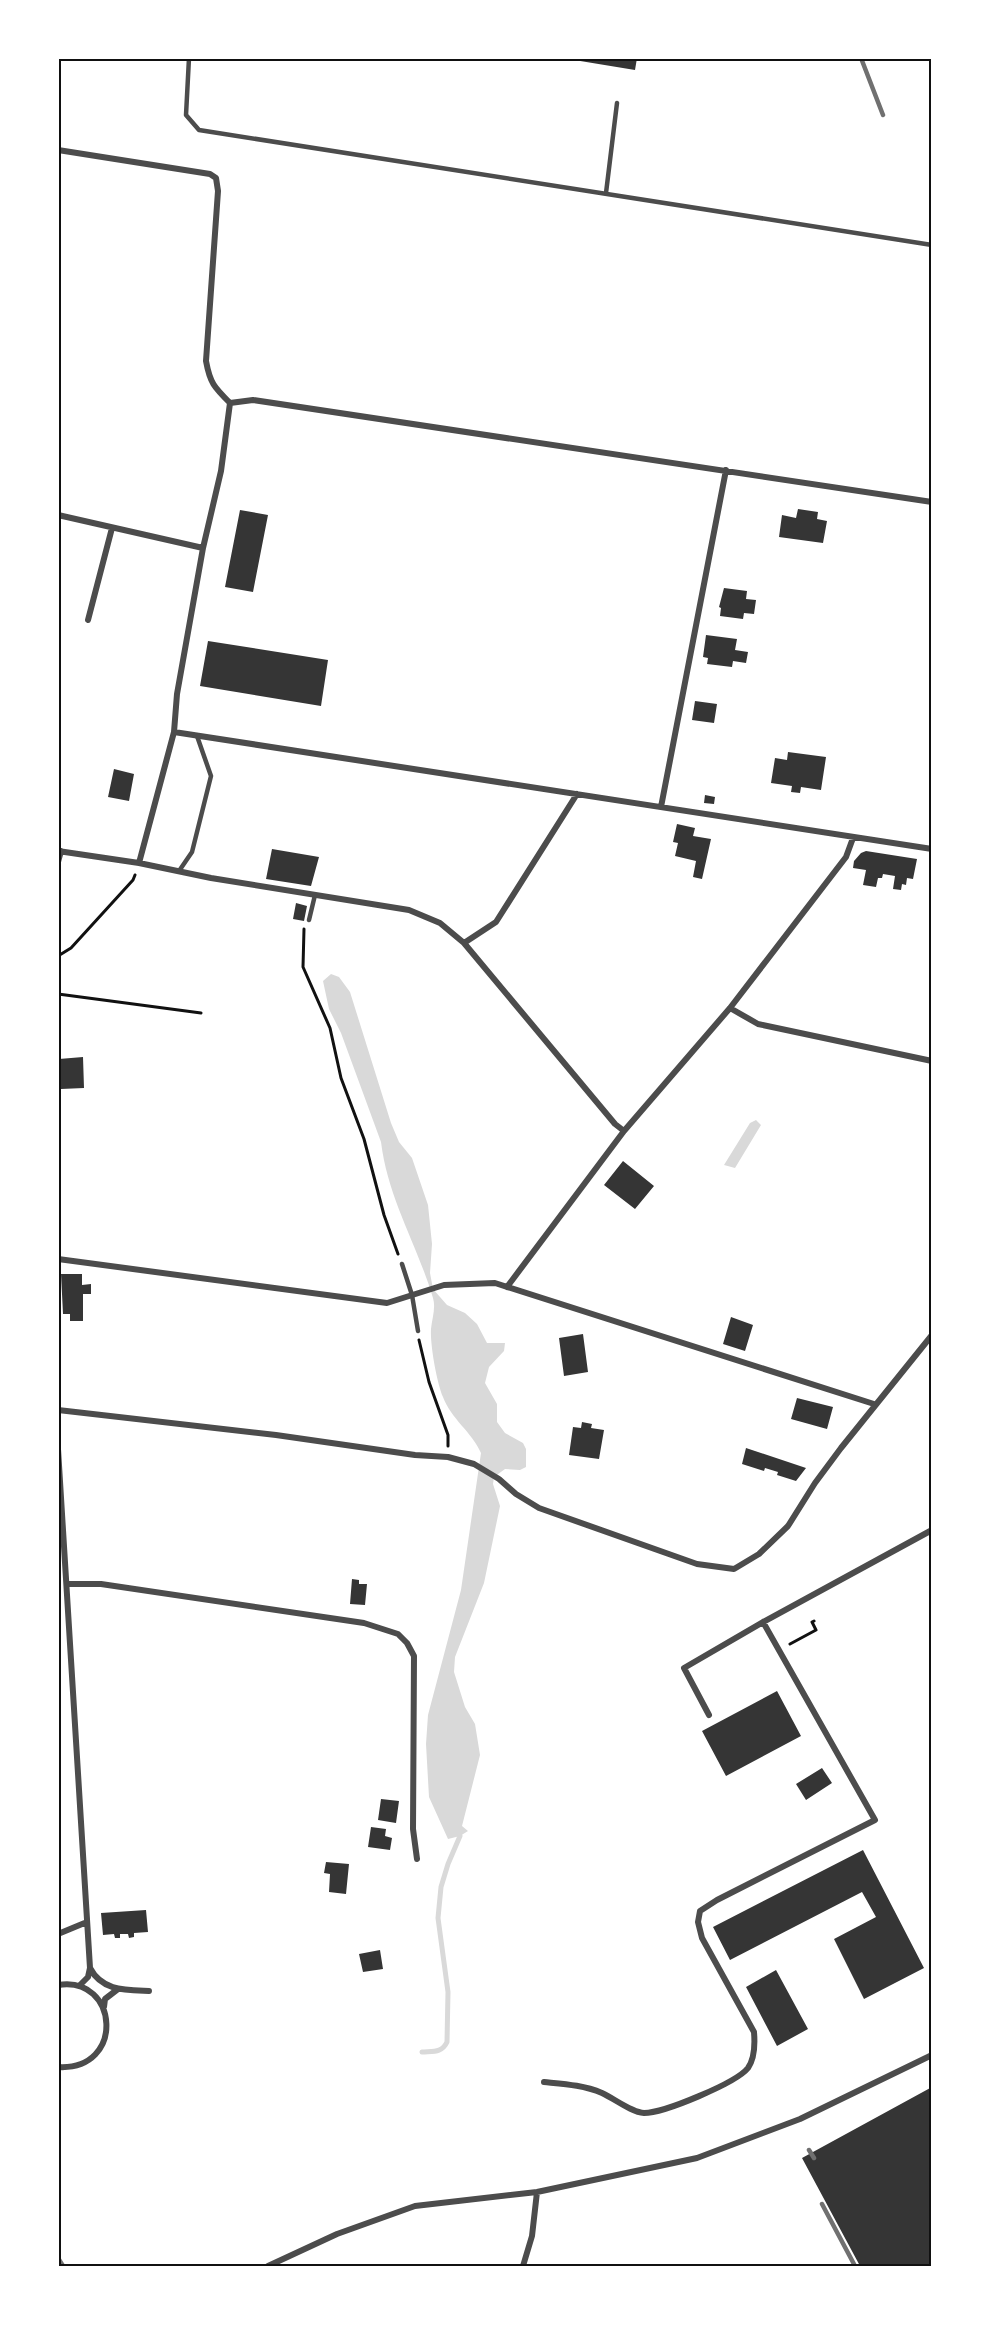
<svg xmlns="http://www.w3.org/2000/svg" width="990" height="2325" font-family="'Sofia Sans Condensed',sans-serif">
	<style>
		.water { fill: #d9d9d9 }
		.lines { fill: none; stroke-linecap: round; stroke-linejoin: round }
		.stream { stroke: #d9d9d9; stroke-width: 5 }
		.building { fill: #353535 }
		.path { stroke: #111; stroke-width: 3 }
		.service { stroke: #4c4c4c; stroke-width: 4.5 }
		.minor { stroke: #4c4c4c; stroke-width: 6 }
		.rail { stroke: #707070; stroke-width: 4.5 }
		.neatline { fill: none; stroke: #111; stroke-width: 2 }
	</style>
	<rect width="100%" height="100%" fill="#fff"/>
	<!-- water -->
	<path class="water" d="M331,974L339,977L350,992L391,1123L399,1142L412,1158L428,1205L432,1244L430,1273L433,1289L447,1305L465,1313L477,1324L487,1343H505L504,1351L489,1367L485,1383L497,1404V1422L505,1433L523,1443L526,1449V1467L520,1470L505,1469L494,1477L493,1484L500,1506L484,1583L455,1657L454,1672L465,1707L475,1724L480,1755L462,1826L468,1831L460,1836L448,1839L429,1797L426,1744L428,1715L461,1590L481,1453C472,1432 451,1419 443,1397C437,1383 430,1345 431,1329C432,1319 436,1308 433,1298C417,1244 388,1199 381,1142L341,1033L329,1009L323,981Z
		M756,1120L761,1125L735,1168L724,1165L750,1123Z"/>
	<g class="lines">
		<!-- stream -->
		<path class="stream" d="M422,2052C433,2051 442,2053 447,2042L448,1992L438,1918L441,1887L448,1864L460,1836"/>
	</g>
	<!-- building -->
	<path class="building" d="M562,58H637L635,70Z
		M798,509L818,512L817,519L827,521L823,543L779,537L782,515L796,518Z
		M240,510L268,515L253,592L225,587Z
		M724,588L747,591L746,599L756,600L754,614L744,613L743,619L720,616L721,608L719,607Z
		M706,635L737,639L735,650L748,652L746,663L733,661L732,667L707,664L708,658L703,657Z
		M208,641L328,660L321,706L200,686Z
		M695,701L717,704L714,723L692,720Z
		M788,752L826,757L821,790L801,787L800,793L791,792L792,786L771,783L775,758L787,760Z
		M114,769L134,774L129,801L108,797Z
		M705,795L715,797L714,804L704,803Z
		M677,824L695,828L693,836L711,839L702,879L693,877L696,861L675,856L678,843L673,842Z
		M272,849L319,857L311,886L266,879Z
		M866,851L917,859L913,879L907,878L906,885L902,884L901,890L893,889L895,876L883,874L882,878H878L876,887L863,885L866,870L853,868L854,861L861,853Z
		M296,903L307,906L304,921L293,919Z
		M83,1057L84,1088L61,1089L59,1059Z
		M623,1161L654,1186L635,1209L604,1185Z
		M61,1274H82V1285L91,1284V1294H83V1321H70V1314H63Z
		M731,1317L753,1325L745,1351L723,1344Z
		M583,1334L588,1372L564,1376L559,1338Z
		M797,1398L833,1407L827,1429L791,1419Z
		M582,1422L592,1424L591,1428L604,1430L599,1459L569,1455L573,1427L581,1428Z
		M746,1448L806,1468L796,1481L777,1475L778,1472L765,1468L764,1471L742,1464Z
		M352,1579L359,1580V1584H367L365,1605L350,1604Z
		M777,1691L801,1736L726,1776L702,1731Z
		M822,1768L832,1783L806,1800L796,1784Z
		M381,1799L399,1801L396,1823L378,1820Z
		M371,1827L386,1829L385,1836L392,1838L390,1850L368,1847Z
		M863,1850L924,1968L864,1999L834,1939L876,1917L862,1892L730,1960L713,1927Z
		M326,1862L349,1864L346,1894L329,1892L330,1874L324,1873Z
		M146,1910L148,1932L134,1933V1937L129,1938L128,1934H120V1938H115L114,1934L103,1935L101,1913Z
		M380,1950L383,1969L363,1972L359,1954Z
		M776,1970L808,2029L777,2046L746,1987Z
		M932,2087V2266H860L802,2158Z"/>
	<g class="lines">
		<!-- path -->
		<path class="path" d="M304,929L303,967L330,1028L341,1078L364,1139L384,1215L398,1254
			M58,956L71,948L133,880L135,875
			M58,994L201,1013
			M419,1340L429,1382L448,1435V1446
			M790,1644L816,1630L812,1622L814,1621"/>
		<!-- service -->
		<path class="service" d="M189,58L186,115L199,130L932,245
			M606,193L617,103
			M179,871L192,852L211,776L197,736
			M309,920L315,895
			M402,1264L412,1295L418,1331"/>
		<!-- minor -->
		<path class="minor" d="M58,150L210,174L216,178L218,191L206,361C210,383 214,387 230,403
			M230,403L253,400L932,502
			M58,515L203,548
			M88,620L112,528
			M174,732L932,849
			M661,807L726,470
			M58,851L139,863L211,878L409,910L440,923L464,943L615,1124L624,1131
			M58,862L61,851
			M139,863L174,732L177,694L203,548L221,471L230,403
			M464,943L496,922L577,794
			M730,1008L758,1024L932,1061
			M58,1259L387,1303L444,1285L495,1283L874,1404
			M507,1287L624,1131L730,1008L846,857L853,838
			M58,1410L276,1435L415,1455L448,1457L474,1464L499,1479L516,1494L539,1508L697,1564L734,1569L759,1554L788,1526L815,1483L841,1448L932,1335
			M58,1449L90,1968C102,1991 125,1990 149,1991
			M67,1584H101L364,1623L398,1634L407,1643L414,1656L413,1829L417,1859
			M709,1715L684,1668L763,1622L932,1530
			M58,1934L87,1922
			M58,1985C119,1975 126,2071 58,2067
			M79,1986L88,1977L90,1968
			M104,2007L105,1999L118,1989
			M544,2082C564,2084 583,2085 602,2093C615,2099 631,2112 644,2113C664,2113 736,2083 748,2068C755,2058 755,2044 754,2032L702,1938L698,1922L700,1911L717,1900L875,1820L763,1622
			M268,2266L337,2234L415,2206L537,2192L697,2158L800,2119L932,2055
			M523,2266L532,2236L537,2192"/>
		<!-- rail -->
		<path class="rail" d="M861,58L883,115
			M809,2150L814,2158
			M822,2204L855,2266
			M58,2258L63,2266"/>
	</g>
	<!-- border -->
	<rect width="990" height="2325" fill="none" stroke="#ffffff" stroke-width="120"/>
	<rect x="60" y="60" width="870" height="2205" class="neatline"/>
</svg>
